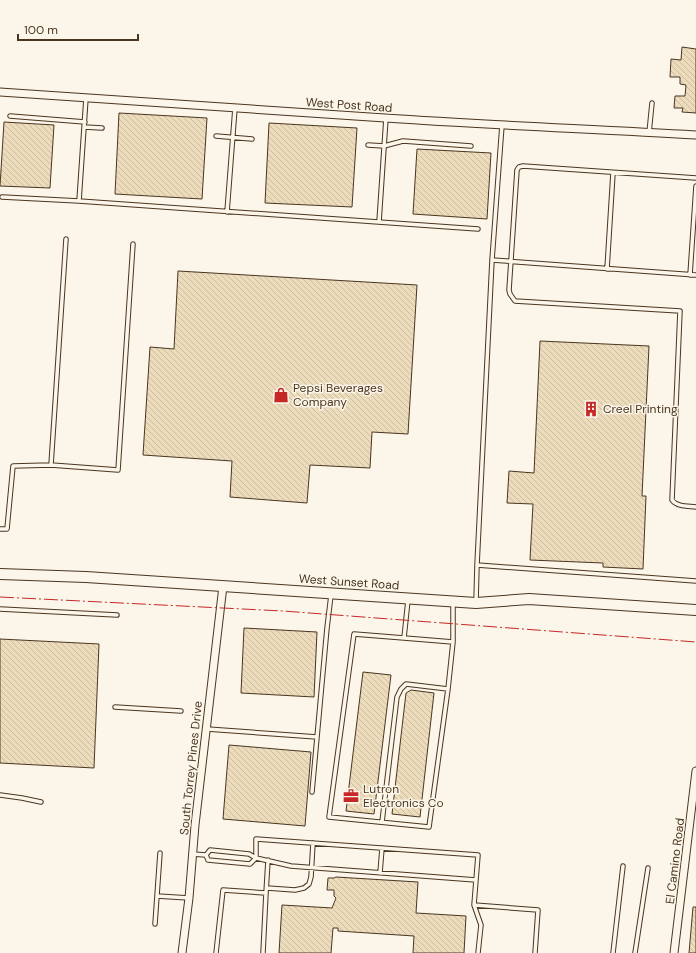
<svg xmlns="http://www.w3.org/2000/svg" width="696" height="953" font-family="'DM Sans',sans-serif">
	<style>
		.building { fill: url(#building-back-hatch); stroke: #4a3520 }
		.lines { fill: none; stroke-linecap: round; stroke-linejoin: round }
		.lane-casing { stroke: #4a3520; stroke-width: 5.5 }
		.street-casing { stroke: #4a3520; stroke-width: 9 }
		.secondary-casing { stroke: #4a3520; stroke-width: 12 }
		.lane { stroke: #fbf6e9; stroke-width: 3.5 }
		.street { stroke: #fbf6e9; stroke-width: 7 }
		.secondary { stroke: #fbf6e9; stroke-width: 10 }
		.power { stroke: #c62828; stroke-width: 1; stroke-dasharray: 14 3 2 3; stroke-linecap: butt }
		.labels { text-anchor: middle; stroke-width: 3; stroke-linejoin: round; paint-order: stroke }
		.street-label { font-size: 12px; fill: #4a3520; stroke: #fbf6e9 }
		.poi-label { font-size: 12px; fill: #4a3520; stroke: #fbf6e9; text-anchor: start }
	</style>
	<defs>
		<pattern id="building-back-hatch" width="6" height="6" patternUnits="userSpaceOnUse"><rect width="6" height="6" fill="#ecdcbc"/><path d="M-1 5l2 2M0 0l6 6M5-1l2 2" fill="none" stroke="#ccbda1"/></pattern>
	</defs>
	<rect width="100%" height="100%" fill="#fbf6e9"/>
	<!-- building -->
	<path class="building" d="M682,47L696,49V113L682,112L683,108H674L675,96H685L686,85L680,84V77H670L671,59L681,60Z
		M119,113L207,118L202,199L115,194Z
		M4,122L54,125L50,188L0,186Z
		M269,123L357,128L352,207L265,203Z
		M417,149L491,153L487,219L413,214Z
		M178,271L417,285L408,434L372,432L370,468L310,465L307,503L230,497L232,461L143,455L150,347L174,349Z
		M540,341L649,346L642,496H646L643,569L603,567V563L530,560L533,504L507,503L509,471L534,473Z
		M244,628L317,632L314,697L241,693Z
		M0,639L99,644L94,768L0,763Z
		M363,672L391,675L374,814L346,811Z
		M411,690L434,693L420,817L392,814L406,693Z
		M229,745L311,752L305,826L223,819Z
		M336,877L418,882L416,913L466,916L464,953H413L414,936L338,931V928H333L331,953H279L282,905L332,908L336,898L334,896V890H327L328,878H334Z
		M693,907H696V953H689Z"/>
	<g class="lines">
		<defs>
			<path id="lane" d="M10,116L85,122
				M84,127L102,128
				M649,133L652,103
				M216,136L252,139
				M368,145L384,146L403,141L471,146
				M696,178L523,166L519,167L517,170L509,290L510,294L515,301L680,311L672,500C677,507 688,506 696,507
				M2,197L79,201L478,229
				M79,201L86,98
				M227,212L235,108
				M379,222L386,118
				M492,260L696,275
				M607,269L613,173
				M690,275L696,186
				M51,465L118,470L133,244
				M0,529H7L13,466L51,465L66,239
				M477,565L696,581
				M408,600L404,638L354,634L329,817L429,827L448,689L453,642V603
				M476,602L477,565L492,260L502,125
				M0,609L117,615
				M404,638L453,642
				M115,707L181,711
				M207,729L317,737
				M312,792L327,628L331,595
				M0,795L22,798L41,802
				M382,822L397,697L401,689L406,684L448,689
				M210,850L249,854L256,858L250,864L208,860L206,855Z
				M192,854L206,855
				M380,873L382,848
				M476,880L478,855L256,839V858L291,866L476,880L474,905L481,925L478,953
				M267,888L295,890L304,888L309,884L311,877L313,843
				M157,896L189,898
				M474,905L538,910L535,953
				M155,924L160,853
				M216,953L223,890L266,893L268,860
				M263,953L266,893
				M613,953L623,866
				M635,953L648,868"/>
			<path id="street" d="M0,92C128,101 256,110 385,118C488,125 592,129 696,135
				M182,953L189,898L195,825L223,586
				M674,953L696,771"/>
			<path id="secondary" d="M0,574L86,577L476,603L529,599L696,610"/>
		</defs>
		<!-- lane casing -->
		<use href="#lane" class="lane-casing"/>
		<!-- street casing -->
		<use href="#street" class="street-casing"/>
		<!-- secondary casing -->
		<use href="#secondary" class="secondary-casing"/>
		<!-- lane -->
		<use href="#lane" class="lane"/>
		<!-- street -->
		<use href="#street" class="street"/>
		<!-- secondary -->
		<use href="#secondary" class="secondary"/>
		<!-- power -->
		<path class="power" d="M0,597L283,611L696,642"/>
	</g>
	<!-- icons -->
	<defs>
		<symbol id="shop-bare" viewBox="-9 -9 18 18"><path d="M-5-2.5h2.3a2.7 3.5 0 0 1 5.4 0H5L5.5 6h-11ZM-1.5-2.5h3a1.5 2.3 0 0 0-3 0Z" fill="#c62828" stroke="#fbf6e9" stroke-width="2.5" paint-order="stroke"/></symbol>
		<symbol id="building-bare" viewBox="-9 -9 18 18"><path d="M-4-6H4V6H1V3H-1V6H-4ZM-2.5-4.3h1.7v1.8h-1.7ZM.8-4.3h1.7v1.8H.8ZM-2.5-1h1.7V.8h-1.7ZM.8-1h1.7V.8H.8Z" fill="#c62828" stroke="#fbf6e9" stroke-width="2.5" paint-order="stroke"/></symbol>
		<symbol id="office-bare" viewBox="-9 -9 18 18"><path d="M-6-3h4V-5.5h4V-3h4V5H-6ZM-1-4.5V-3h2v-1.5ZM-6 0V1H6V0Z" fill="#c62828" stroke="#fbf6e9" stroke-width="2.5" paint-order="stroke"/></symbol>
	</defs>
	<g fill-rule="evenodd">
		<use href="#shop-bare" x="270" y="384" width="22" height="22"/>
		<use href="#building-bare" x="580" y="398" width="22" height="22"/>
		<use href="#office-bare" x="340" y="785" width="22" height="22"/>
	</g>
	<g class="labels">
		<!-- street labels -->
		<g class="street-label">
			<text transform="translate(349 105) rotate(4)" y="4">West Post Road</text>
			<text transform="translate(349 582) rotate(4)" y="4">West Sunset Road</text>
			<text transform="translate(191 768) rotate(-84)" y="4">South Torrey Pines Drive</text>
			<text transform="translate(675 861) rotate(-83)" y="4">El Camino Road</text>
		</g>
		<!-- poi labels -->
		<g class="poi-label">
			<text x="293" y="392">Pepsi Beverages<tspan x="293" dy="14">Company</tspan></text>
			<text x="603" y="413">Creel Printing</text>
			<text x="363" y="793">Lutron<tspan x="363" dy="14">Electronics Co</tspan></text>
		</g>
	</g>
	<!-- scale -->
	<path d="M18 34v6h120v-6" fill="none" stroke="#4a3520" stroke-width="2"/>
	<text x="24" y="34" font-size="12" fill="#4a3520" stroke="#fbf6e9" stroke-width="3" paint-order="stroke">100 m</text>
</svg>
